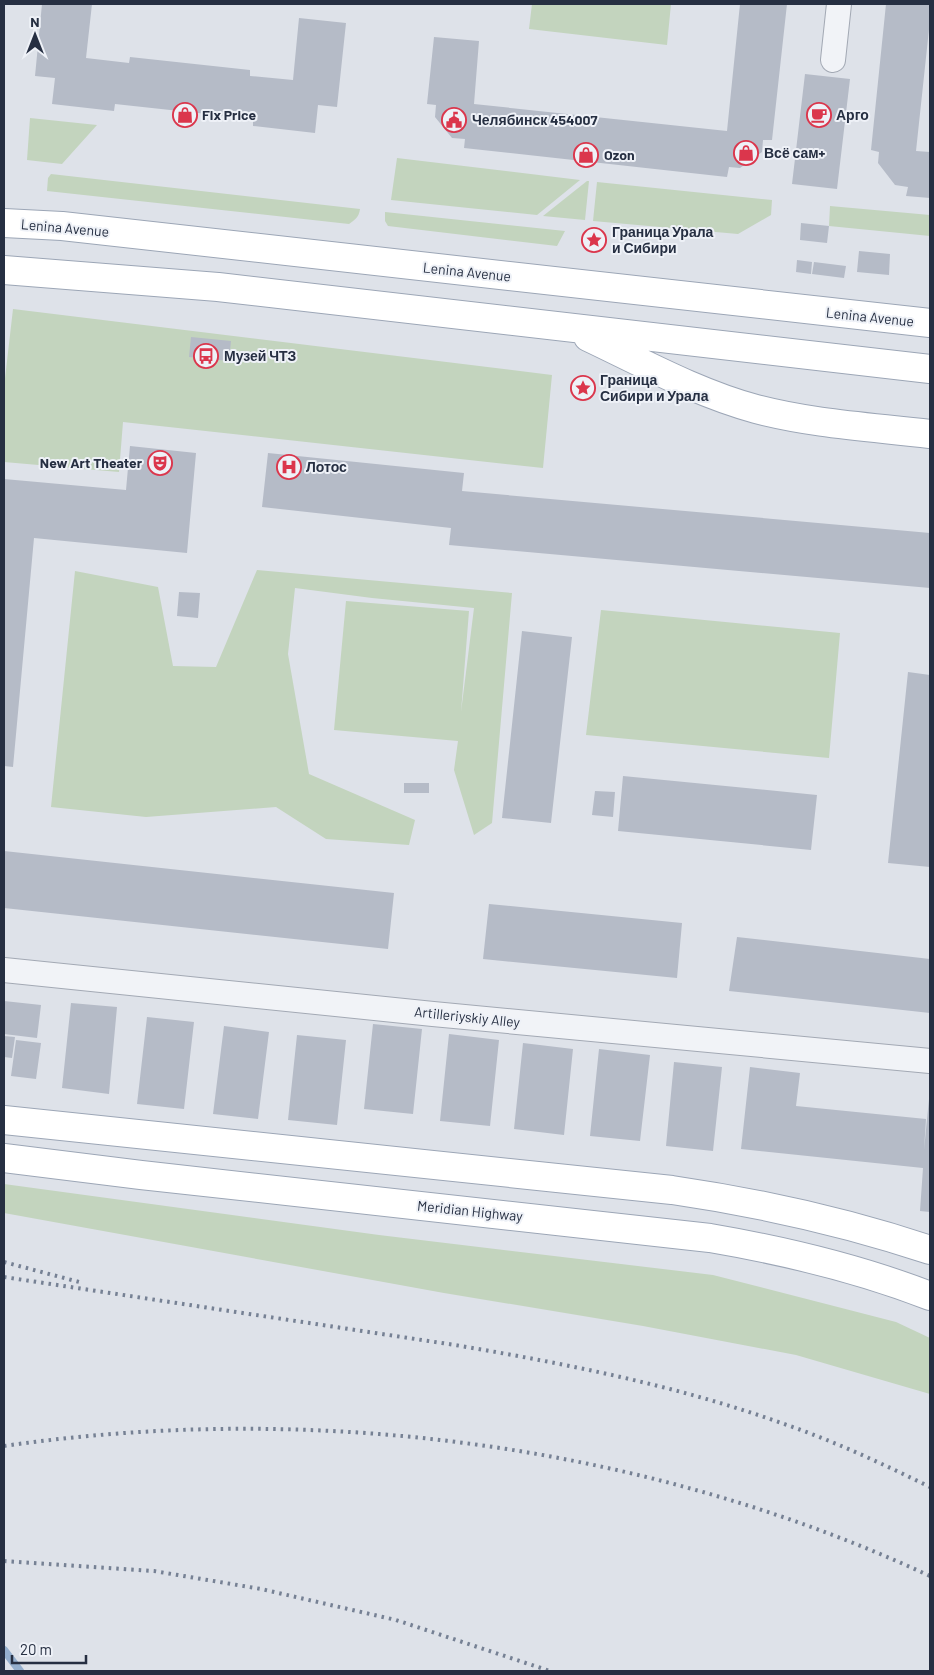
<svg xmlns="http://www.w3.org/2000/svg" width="934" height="1675" font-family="Barlow,sans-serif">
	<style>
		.green { fill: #c3d4be }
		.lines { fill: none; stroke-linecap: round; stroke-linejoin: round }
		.stream { stroke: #95afcd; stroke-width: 8 }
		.building { fill: #b5bbc7 }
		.minor-casing { stroke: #a3a9b4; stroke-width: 26 }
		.major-casing { stroke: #9ca6b6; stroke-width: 30 }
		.minor { stroke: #f1f3f7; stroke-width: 24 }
		.major { stroke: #fff; stroke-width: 28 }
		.rail { stroke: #768194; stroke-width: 4; stroke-dasharray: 2.5 5; stroke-linecap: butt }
		.labels { text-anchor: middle; stroke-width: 4; stroke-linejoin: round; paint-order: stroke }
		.poi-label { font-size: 14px; font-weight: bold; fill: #262f42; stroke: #eef1f7; text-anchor: start }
		.street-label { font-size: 14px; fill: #262f42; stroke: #eef1f7 }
	</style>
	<rect width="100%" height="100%" fill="#dee2e9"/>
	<!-- green -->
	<path class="green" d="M532,4H671L667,45L529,29Z
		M30,118L97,125L62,164L27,160Z
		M397,158L580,180L537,215L391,200Z
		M51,174L360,209C359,217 355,220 349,224L47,191L48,178Z
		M587,181H589L585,220L543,216Z
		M597,182L772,200L771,215L738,234L593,221Z
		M830,206L930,215V236L829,226Z
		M385,212L565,231L557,246L388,226L385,221Z
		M13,309L552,375L543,468L123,422L119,472L4,462V387Z
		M257,570L512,593L492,823L474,835L454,770L458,741L334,730L346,601L469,611L461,712L474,608L372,598L295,588L288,654L309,774L415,820L409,845L326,839L276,807L146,817L51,807L75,571L158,587L173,666L216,667Z
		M601,610L840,633L829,758L586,735Z
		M4,1184L379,1235L713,1275L896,1322L930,1338V1394L796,1355L643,1326L444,1293L4,1213Z"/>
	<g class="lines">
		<!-- stream -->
		<path class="stream" d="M4,1650L20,1671"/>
	</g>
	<!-- building -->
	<path class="building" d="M42,4H92L86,58L129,63L130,57L250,70V76L293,80L299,18L346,23L337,107L318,105L315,133L253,126V119L115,104L114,111L52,104L55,78L35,76Z
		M740,4H787L772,140H763L762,152L740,168L729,167L727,177L464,148L465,139L452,138L435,117L436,105L427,104L434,37L479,41L474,104L727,131Z
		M886,4H930V20L916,151L930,152V198L906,196L908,187L895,185L878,163L879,152L871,150Z
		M805,74L850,79L837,189L792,184Z
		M801,223L829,226L827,243L800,240Z
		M859,251L890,254L889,275L857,272Z
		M797,260L812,262L811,274L796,272Z
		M814,262L846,266L844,278L812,274Z
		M191,337L231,341L229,361L189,357Z
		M130,446L196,453L187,553L34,538L13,767L4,766V479L126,490Z
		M268,453L464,473L462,491L930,533V588L449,545L451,528L262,507Z
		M179,592L200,593L198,618L177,616Z
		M522,631L572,637L551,823L502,818Z
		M908,672L930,675V867L888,863Z
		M623,776L817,795L811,850L618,831Z
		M404,783H429V793H404Z
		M595,791L615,792L613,817L592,815Z
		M4,851L394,893L388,949L4,908Z
		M489,904L682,923L677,978L483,959Z
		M737,937L930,959V1013L729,991Z
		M4,1001L41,1005L37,1038L4,1034Z
		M71,1003L117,1007L109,1094L62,1088Z
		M147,1017L194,1022L184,1109L137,1104Z
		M373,1024L422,1029L413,1114L364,1109Z
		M224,1026L269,1032L258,1119L213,1114Z
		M449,1034L499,1040L490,1126L440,1121Z
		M297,1035L346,1040L337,1125L288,1120Z
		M4,1036L15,1037L12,1058L4,1057Z
		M16,1040L41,1043L36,1079L11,1076Z
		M523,1043L573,1049L564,1135L514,1129Z
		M599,1049L650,1055L640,1141L590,1136Z
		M674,1062L722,1067L713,1151L666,1146Z
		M750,1067L800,1073L796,1106L926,1119L924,1150L929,1099H930V1212L920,1211L923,1168L741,1149Z"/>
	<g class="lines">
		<defs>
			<path id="minor" d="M833,60L839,4
				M4,970L433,1014L930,1061"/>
			<path id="major" d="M4,223L62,226L930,323
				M4,270L218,287L930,369
				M588,337C643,363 697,393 756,409C813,424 872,427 930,434
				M4,1120L672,1190C761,1203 846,1222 930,1250
				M4,1158L141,1175L710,1238C786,1251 858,1268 930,1296"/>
		</defs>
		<!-- minor casing -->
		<use href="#minor" class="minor-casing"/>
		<!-- major casing -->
		<use href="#major" class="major-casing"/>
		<!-- minor -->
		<use href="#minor" class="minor"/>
		<!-- major -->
		<use href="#major" class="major"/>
		<!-- rail -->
		<path class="rail" d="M4,1262L83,1283
			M4,1277L455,1345C568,1364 679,1386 787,1425C836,1442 883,1464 930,1487
			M4,1446C315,1401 645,1444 930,1576
			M4,1561L154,1571L261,1589L396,1620L550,1671"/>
	</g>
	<!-- icons -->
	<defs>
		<symbol id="shop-ring" viewBox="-11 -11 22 22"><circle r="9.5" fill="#eef1f7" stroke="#db364c" stroke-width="1.5"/><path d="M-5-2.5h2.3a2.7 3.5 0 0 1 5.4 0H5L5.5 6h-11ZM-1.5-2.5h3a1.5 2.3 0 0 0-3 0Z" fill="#db364c"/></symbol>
		<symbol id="cafe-ring" viewBox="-11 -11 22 22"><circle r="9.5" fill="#eef1f7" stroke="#db364c" stroke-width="1.5"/><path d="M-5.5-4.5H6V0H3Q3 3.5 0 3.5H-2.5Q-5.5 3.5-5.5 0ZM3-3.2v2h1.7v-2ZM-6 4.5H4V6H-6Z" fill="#db364c"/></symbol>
		<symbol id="civic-ring" viewBox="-11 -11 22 22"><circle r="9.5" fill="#eef1f7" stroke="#db364c" stroke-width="1.5"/><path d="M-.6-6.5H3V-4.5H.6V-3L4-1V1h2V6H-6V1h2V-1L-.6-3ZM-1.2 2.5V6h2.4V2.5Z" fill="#db364c"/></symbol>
		<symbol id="sight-ring" viewBox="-11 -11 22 22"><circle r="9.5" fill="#eef1f7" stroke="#db364c" stroke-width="1.5"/><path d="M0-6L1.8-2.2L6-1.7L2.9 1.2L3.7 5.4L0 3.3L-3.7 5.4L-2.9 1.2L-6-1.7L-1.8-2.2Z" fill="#db364c"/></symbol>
		<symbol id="bus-ring" viewBox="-11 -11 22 22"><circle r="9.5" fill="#eef1f7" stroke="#db364c" stroke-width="1.5"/><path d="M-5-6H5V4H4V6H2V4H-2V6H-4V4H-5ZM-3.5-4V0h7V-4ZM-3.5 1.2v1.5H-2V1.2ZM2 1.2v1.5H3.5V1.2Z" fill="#db364c"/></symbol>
		<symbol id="theatre-ring" viewBox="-11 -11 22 22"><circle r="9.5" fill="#eef1f7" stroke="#db364c" stroke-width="1.5"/><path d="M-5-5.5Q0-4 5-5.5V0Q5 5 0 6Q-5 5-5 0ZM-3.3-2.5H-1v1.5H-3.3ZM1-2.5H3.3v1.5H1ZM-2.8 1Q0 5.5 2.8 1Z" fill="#db364c"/></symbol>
		<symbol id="hospital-ring" viewBox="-11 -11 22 22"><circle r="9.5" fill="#eef1f7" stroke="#db364c" stroke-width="1.5"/><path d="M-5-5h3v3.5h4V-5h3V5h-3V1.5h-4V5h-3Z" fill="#db364c"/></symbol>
	</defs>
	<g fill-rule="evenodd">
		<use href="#shop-ring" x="171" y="101" width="28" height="28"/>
		<use href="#cafe-ring" x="805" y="101" width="28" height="28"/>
		<use href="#civic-ring" x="440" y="106" width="28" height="28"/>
		<use href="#shop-ring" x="732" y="139" width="28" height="28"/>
		<use href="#shop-ring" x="572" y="141" width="28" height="28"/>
		<use href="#sight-ring" x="580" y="226" width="28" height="28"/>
		<use href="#bus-ring" x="192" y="342" width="28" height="28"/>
		<use href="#sight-ring" x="569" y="374" width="28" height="28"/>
		<use href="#theatre-ring" x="146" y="449" width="28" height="28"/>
		<use href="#hospital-ring" x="275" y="453" width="28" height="28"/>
	</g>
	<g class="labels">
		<!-- poi labels -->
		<g class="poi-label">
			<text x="202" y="120">Fix Price</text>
			<text x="836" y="120">Арго</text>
			<text x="472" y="125">Челябинск 454007</text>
			<text x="764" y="158">Всё сам+</text>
			<text x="604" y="160">Ozon</text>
			<text x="612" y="237">Граница Урала<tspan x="612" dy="16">и Сибири</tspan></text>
			<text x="224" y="361">Музей ЧТЗ</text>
			<text x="600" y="385">Граница<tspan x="600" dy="16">Сибири и Урала</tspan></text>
			<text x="142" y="468" text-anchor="end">New Art Theater</text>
			<text x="306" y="472">Лотос</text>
		</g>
		<!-- street labels -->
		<g class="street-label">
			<text transform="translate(65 228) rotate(5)" y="5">Lenina Avenue</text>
			<text transform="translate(467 272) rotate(6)" y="5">Lenina Avenue</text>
			<text transform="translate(870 317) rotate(6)" y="5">Lenina Avenue</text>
			<text transform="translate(467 1017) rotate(6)" y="5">Artilleriyskiy Alley</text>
			<text transform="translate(470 1211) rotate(6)" y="5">Meridian Highway</text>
		</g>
	</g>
	<!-- border -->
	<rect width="934" height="1675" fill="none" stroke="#262f42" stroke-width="10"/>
	<!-- north arrow -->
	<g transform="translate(35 35)" stroke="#eef1f7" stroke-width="4" paint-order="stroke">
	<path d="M0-4L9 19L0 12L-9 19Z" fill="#262f42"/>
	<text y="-8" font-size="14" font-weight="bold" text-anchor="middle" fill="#262f42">N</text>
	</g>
	<!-- scale -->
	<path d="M12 1655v8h74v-8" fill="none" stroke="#262f42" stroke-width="2.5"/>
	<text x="20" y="1655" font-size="15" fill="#262f42" stroke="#eef1f7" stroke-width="4" paint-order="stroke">20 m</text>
</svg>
